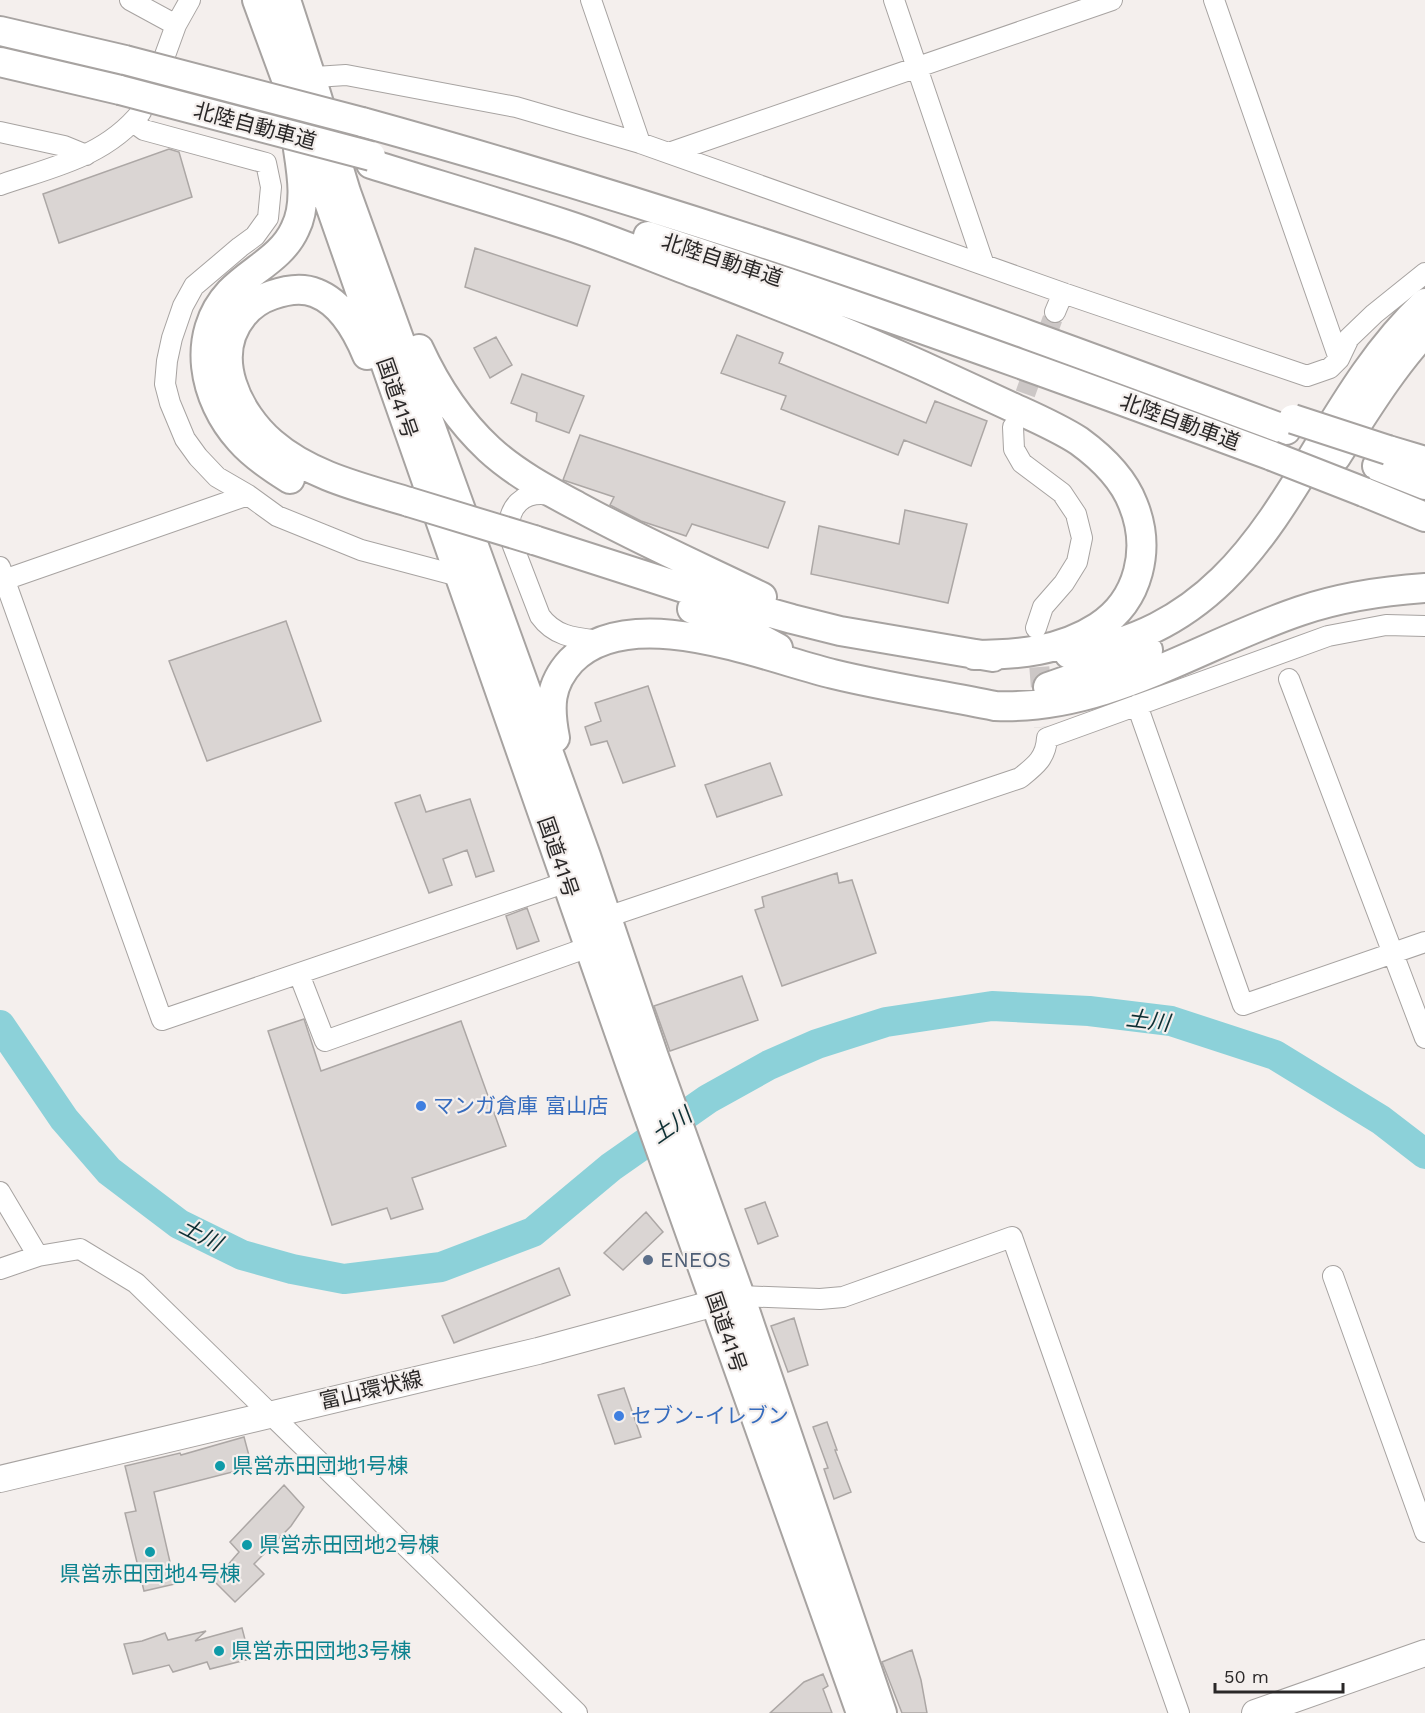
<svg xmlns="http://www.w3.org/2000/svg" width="1425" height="1713" font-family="'Work Sans','Noto Sans JP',sans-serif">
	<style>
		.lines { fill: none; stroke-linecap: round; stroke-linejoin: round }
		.river { stroke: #8cd1d9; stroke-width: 30 }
		.building { fill: #dad5d3; stroke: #aca7a5; stroke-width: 1.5 }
		.minor-tunnel { stroke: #ccc7c6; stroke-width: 20; stroke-dasharray: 20 10; stroke-linecap: butt }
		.minor-casing { stroke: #a7a3a1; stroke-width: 22 }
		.major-casing { stroke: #a7a3a1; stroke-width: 28 }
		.highway-casing { stroke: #a7a3a1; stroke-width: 32 }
		.minor { stroke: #fff; stroke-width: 20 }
		.major { stroke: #fff; stroke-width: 26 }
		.highway { stroke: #fff; stroke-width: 28 }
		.highway-bridge-casing { stroke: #a7a3a1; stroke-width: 32; stroke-linecap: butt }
		.highway-bridge { stroke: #fff; stroke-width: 28 }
		.shop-dot { fill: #3f7fe0; stroke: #f4efed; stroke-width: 2 }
		.service-dot { fill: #5c6f8a; stroke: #f4efed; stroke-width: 2 }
		.culture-dot { fill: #0f9aa8; stroke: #f4efed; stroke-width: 2 }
		.labels { text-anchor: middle; stroke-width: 4.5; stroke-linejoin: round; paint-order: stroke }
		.street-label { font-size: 21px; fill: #2a2828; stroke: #f4efed }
		.shop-label { font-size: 21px; fill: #366cbe; stroke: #f4efed; text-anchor: start }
		.service-label { font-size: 21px; fill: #4e5e75; stroke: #f4efed; text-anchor: start }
		.culture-label { font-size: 21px; fill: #0d838f; stroke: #f4efed; text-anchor: start }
		.water-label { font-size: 22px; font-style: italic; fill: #0e3034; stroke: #f4efed }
	</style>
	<rect width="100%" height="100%" fill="#f4efed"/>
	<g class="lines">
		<!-- river -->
		<path class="river" d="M0,1025L64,1119L109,1171L179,1224L242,1255L292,1269L344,1279L441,1267L533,1232L611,1167L708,1099L769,1065L817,1044L886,1022L992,1006L1089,1011L1171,1021L1275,1055L1381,1120L1425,1154"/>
	</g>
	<!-- building -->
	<path class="building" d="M169,149L179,152L192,197L59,243L43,194Z
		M475,248L590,286L577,326L465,287Z
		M737,335L783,353L779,363L926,423L935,401L987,421L971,466L904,440L898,455L781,409L786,396L721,373Z
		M496,337L512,365L490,378L474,348Z
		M522,374L584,396L569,433L536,421L537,413L511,403Z
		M580,435L785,502L768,548L692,524L686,536L641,521L610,505L614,497L563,480Z
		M905,510L967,524L948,603L811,574L819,526L899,544Z
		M286,621L321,721L207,761L169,661Z
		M648,686L675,766L623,783L607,741L591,745L585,727L601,721L595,703Z
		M770,763L782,795L717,817L705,785Z
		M420,795L426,812L470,799L494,871L476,877L467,850L443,859L452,885L429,893L395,803Z
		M837,873L839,883L852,880L876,953L782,986L755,910L764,907L762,897Z
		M527,908L539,941L517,949L506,916Z
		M742,976L758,1020L670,1051L654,1006Z
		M304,1019L321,1071L461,1021L506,1146L412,1178L423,1209L391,1219L387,1208L332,1225L268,1031Z
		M765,1202L778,1236L758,1244L745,1209Z
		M646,1212L663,1232L623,1270L604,1253Z
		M559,1268L570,1295L454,1343L442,1316Z
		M794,1318L808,1365L788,1372L771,1326Z
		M624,1388L641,1437L615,1444L598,1395Z
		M827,1422L837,1450H835L851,1492L834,1499L824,1469L828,1468L813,1427Z
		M244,1437L252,1467L154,1492L175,1584L144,1591L125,1513L136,1511L125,1466L180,1453L181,1455Z
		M284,1485L304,1507L291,1526L254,1564L264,1574L235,1602L214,1581L239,1552L230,1542Z
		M242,1628L250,1659L210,1669L207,1662L173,1672L169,1665L133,1674L124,1644L142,1641L165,1633L168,1640L206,1631L195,1641Z
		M912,1650L921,1680L927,1713H902L882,1662Z
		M823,1674L828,1686L823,1689L832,1713H770L804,1682Z"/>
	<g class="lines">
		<!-- minor-tunnel -->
		<path class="minor-tunnel" d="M1015,422L1055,312
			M1037,637L1044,727"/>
		<defs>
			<path id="minor" d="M130,0L176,25
				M591,0L640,143
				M894,0L984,265
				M1214,0L1339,359
				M300,78L346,75L516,107L640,143L1063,293L1307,376L1330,368L1339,359L1349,338L1374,314L1425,273
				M156,80L176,25L190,0
				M133,122L144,130L266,163L271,187L268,218L255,236L240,247L194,286L183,306L172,338L167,361L165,384L170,403L185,439L198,457L217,477L248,495L277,516L361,550L459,576
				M0,132L64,146L86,155
				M669,153L1112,0
				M0,185C52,167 105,157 141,112
				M1055,312L1063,293
				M1013,427L1014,449L1022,463L1062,493L1076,514L1082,538L1077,562L1064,583L1043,607L1036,628
				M555,496C523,488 505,507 510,538L540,616C555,637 576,638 600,641
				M0,567L162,1020L567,882
				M4,580L248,495
				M1289,679L1425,1038
				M1137,705L1243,1005L1425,942
				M607,917L1020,778C1035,766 1046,758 1047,738L1328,636L1386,625L1425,626
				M299,974L325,1041L589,947
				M0,1192L38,1256L80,1249L136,1283L577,1713
				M0,1269L38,1256
				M1333,1276L1425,1532
				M740,1296L820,1299L843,1297L1012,1237L1179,1713"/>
			<path id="major" d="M0,1479L538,1351L734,1298
				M1255,1713L1425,1653"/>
			<path id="highway" d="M257,0L286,79L631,1066L861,1713
				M286,0L311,77L346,192L586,856L654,1057L740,1296L882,1713
				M0,31L125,60
				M0,62L120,90
				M362,122C507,162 650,206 793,253C959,308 1122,369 1286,430
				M371,164C435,184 500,203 564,224C610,239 655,258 700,275C775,304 850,333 923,366C953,380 984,394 1014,408C1036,418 1059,428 1079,441C1101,457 1123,478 1133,504C1151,548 1140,600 1098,627C1061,651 1017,655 974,655
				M648,236C858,304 1065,379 1272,456
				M419,349C436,386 459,421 489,449C515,473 547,490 577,506C637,539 700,567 762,597
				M367,355C357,331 342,303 316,293C302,287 286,290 272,295C260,299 251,305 243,315C209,356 238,414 272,443C310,476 363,488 409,502
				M1388,450L1425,461
				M1336,457C1364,414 1390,370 1425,332
				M1377,466L1425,485
				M290,479C272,468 254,456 240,440C203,399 190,335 230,292C251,270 282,258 295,229C307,205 302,175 298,149
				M1364,492L1425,517
				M534,540L696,592L792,619L840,631L993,657
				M692,609L737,626L778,648
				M1069,654C1278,624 1296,424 1425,303
				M1048,687L1108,666L1148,650
				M555,738C549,707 549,685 571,661C630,600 763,657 833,674C886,687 941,695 995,706C1105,711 1199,645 1300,611C1341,597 1382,591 1425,588"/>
		</defs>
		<!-- minor casing -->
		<use href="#minor" class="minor-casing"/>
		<!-- major casing -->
		<use href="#major" class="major-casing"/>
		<!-- highway casing -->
		<use href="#highway" class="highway-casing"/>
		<!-- minor -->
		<use href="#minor" class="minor"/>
		<!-- major -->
		<use href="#major" class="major"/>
		<!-- highway -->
		<use href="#highway" class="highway"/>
		<defs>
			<path id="highway-bridge" d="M125,60L362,122
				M120,90L371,156
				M1293,419L1388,450
				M1272,456L1364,492
				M409,502L534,540"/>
		</defs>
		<!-- highway-bridge casing -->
		<use href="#highway-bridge" class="highway-bridge-casing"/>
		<!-- highway-bridge -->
		<use href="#highway-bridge" class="highway-bridge"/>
	</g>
	<!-- markers -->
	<g class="shop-dot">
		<circle cx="421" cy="1106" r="6"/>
		<circle cx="619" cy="1416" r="6"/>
	</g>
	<circle class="service-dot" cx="648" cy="1260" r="6"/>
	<g class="culture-dot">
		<circle cx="220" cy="1466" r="6"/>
		<circle cx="247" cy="1545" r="6"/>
		<circle cx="150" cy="1552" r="6"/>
		<circle cx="219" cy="1651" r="6"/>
	</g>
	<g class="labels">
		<!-- street labels -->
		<g class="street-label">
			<text transform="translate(255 126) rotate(15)" y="7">北陸自動車道</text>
			<text transform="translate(722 260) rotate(18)" y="7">北陸自動車道</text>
			<text transform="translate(397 398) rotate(71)" y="7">国道41号</text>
			<text transform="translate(1180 422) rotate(20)" y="7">北陸自動車道</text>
			<text transform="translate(558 857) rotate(71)" y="7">国道41号</text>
			<text transform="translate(726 1332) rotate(71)" y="7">国道41号</text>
			<text transform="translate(371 1390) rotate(-13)" y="7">富山環状線</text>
		</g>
		<!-- shop labels -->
		<g class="shop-label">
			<text x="433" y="1113">マンガ倉庫 富山店</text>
			<text x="631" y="1423">セブン-イレブン</text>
		</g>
		<!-- service labels -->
		<g class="service-label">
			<text x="660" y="1267">ENEOS</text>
		</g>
		<!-- culture labels -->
		<g class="culture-label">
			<text x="232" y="1473">県営赤田団地1号棟</text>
			<text x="259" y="1552">県営赤田団地2号棟</text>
			<text x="150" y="1581" text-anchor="middle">県営赤田団地4号棟</text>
			<text x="231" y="1658">県営赤田団地3号棟</text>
		</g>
		<!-- water labels -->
		<g class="water-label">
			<text transform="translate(1148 1020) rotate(7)" y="8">土川</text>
			<text transform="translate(671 1125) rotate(-35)" y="8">土川</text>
			<text transform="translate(201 1234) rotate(27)" y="8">土川</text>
		</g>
	</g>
	<!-- scale -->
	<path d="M1215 1683v9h128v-9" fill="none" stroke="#2a2828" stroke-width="3"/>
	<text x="1224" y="1683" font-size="18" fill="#2a2828" stroke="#f4efed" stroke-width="4.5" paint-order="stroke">50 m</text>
</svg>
